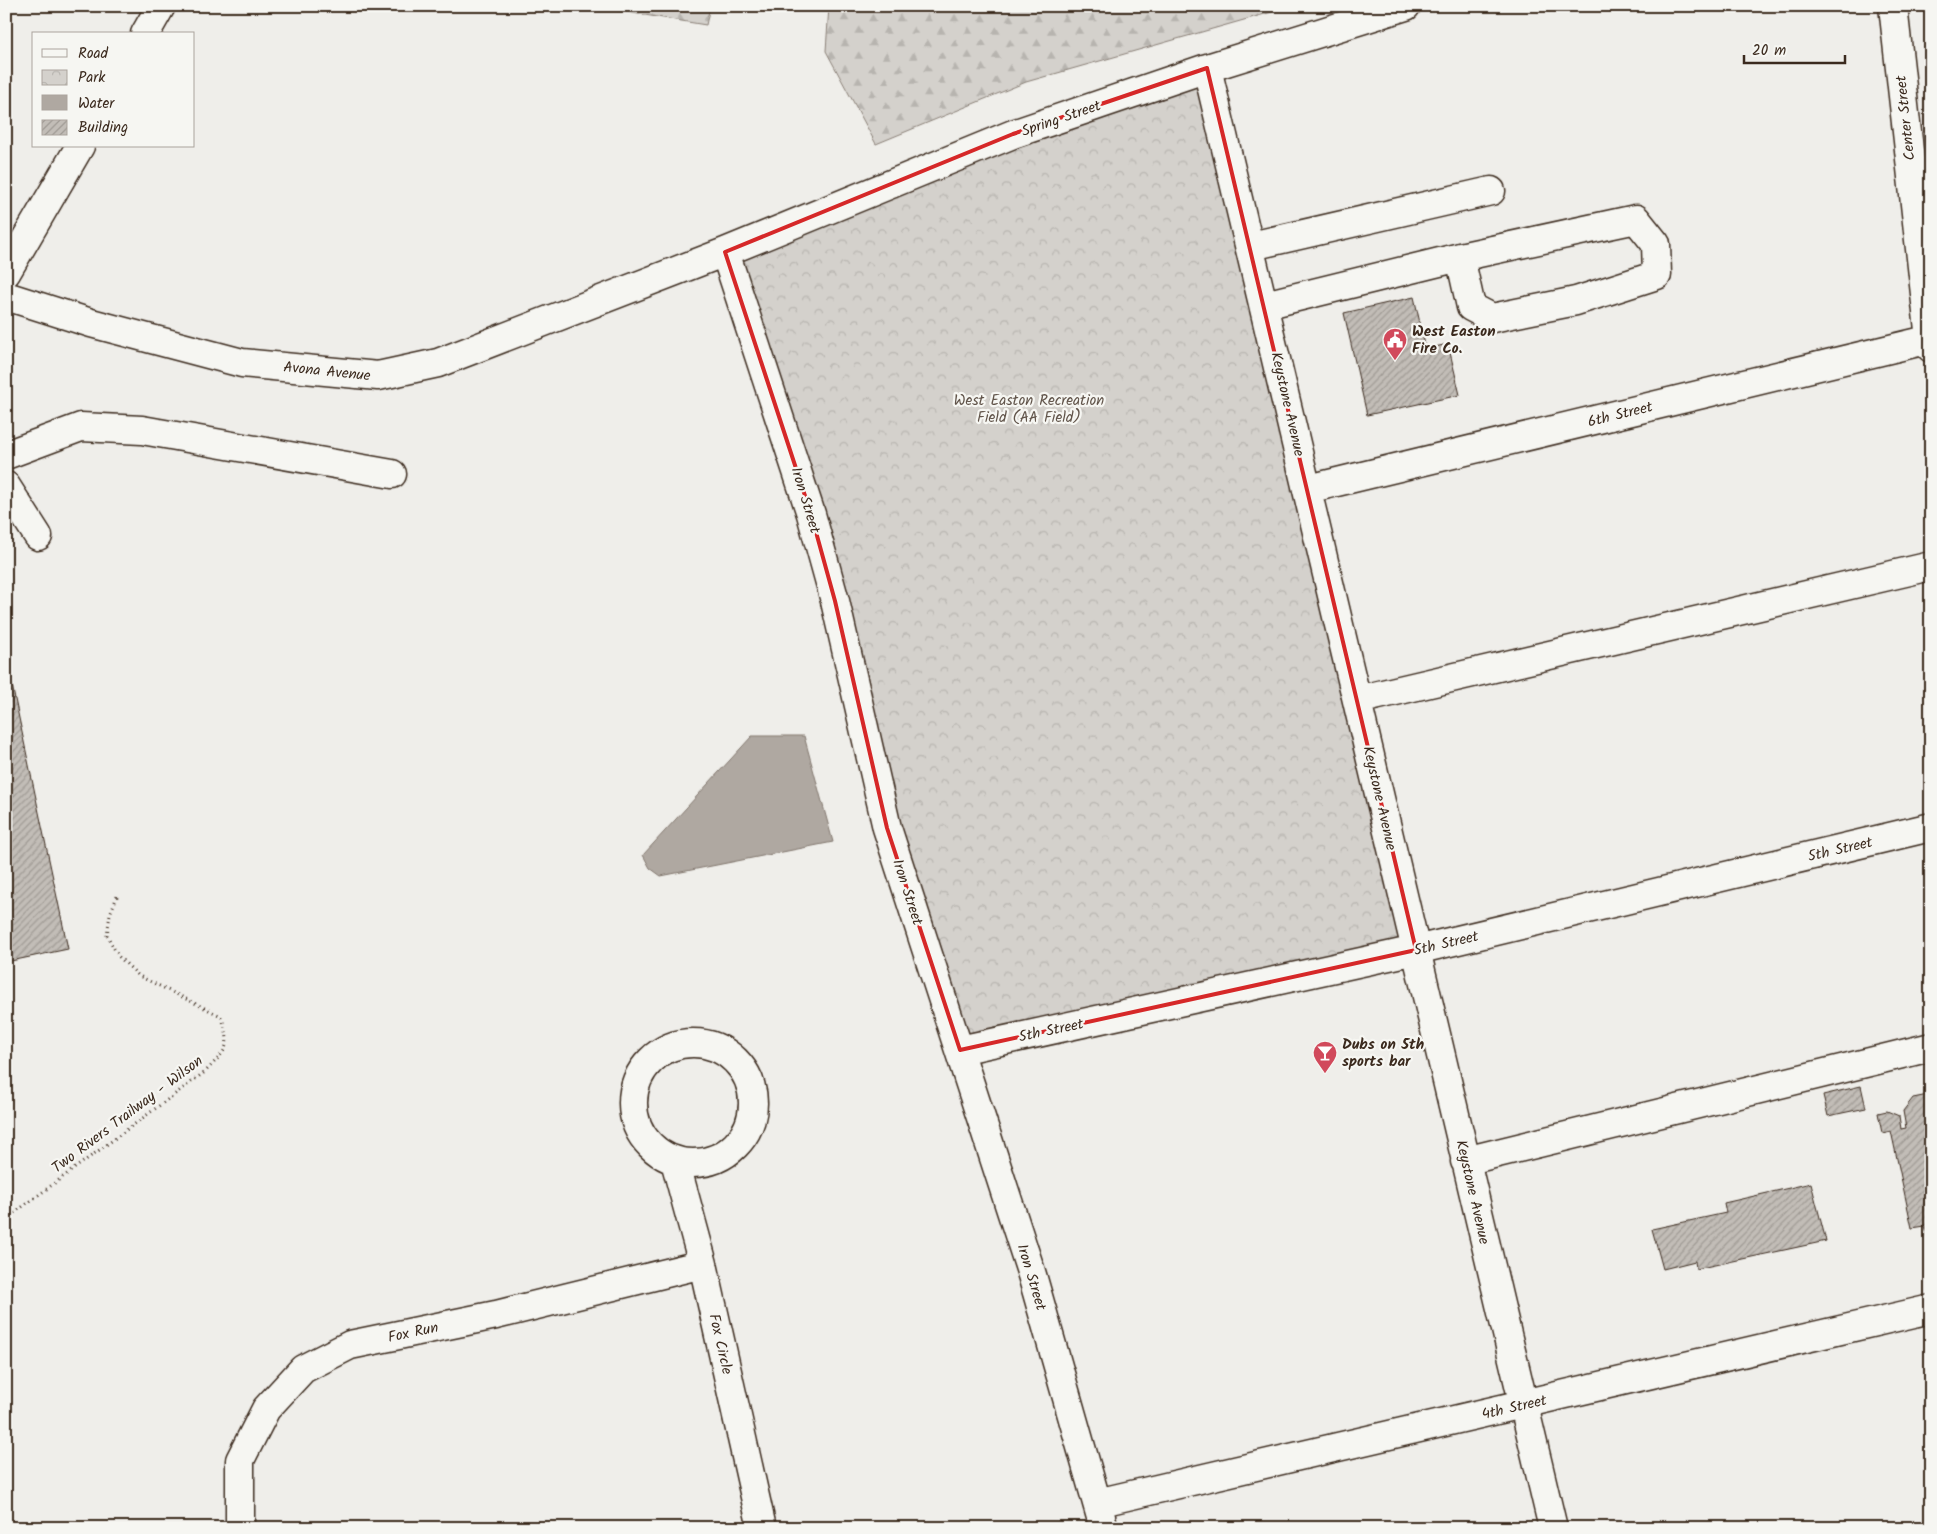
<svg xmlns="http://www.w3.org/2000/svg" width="1937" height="1534" font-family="Kalam,sans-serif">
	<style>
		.forest { fill: url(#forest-firs); stroke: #887e75 }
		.park { fill: url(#park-crowns); stroke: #887e75 }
		.water { fill: #afa8a1; stroke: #81766d }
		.building { fill: url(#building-hatch); stroke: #3b2a1e }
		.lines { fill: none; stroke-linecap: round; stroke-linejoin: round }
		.minor-casing { stroke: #3b2a1e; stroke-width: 31 }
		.path { stroke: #3b2a1e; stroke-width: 3; stroke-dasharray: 1 4; stroke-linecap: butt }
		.minor { stroke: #f6f6f2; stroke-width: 28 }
		.marked { fill: none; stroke: #d62828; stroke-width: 4; stroke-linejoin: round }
		.labels { text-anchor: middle; stroke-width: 4.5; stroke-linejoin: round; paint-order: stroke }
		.street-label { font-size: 15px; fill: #3b2a1e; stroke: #f6f6f2 }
		.poi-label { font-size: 15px; font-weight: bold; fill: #3b2a1e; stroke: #f6f6f2; text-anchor: start }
		.park-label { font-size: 15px; fill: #61544a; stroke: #f6f6f2 }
	</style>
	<defs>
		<pattern id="forest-firs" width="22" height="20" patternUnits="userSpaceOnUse" patternTransform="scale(1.25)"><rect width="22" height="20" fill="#d4d1cc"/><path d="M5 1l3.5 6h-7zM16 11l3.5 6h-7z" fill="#b7b4af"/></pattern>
		<pattern id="park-crowns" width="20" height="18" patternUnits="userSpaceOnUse" patternTransform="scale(1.25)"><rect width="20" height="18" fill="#d4d1cc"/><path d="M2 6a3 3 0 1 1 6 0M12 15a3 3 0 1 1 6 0" fill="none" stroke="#b7b4af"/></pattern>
		<pattern id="building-hatch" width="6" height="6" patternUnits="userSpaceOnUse" patternTransform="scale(1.25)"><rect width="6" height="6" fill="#c2bdb7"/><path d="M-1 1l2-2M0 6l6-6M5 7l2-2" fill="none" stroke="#9f9a94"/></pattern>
	</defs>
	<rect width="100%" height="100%" fill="#efeeea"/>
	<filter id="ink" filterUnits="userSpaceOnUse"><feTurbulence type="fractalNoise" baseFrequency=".02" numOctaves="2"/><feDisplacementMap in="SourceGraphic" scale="10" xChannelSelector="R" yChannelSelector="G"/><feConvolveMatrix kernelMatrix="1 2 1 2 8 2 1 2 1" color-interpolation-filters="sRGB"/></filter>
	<g filter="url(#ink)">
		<!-- forest -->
		<path class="forest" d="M609,6H710L706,25L614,10Z
			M829,6H1293L1026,82L876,144L826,51Z"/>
		<!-- park -->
		<path class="park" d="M1207,68L1416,950L960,1050L725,252Z"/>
		<!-- water -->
		<path class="water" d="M752,736H804L833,842L661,876L650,868L643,855Z"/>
		<!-- building -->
		<path class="building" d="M1414,297L1426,349L1448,344L1460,395L1367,415L1344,313Z
			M6,657L68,949L6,962Z
			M1861,1086L1866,1108L1828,1116L1823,1095Z
			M1928,1095L1931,1097V1245H1929L1925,1226L1912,1228L1891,1131L1882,1133L1878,1113L1887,1111L1899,1116L1901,1129L1906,1128L1903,1111L1913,1098Z
			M1811,1183L1826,1241L1696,1269L1695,1261L1663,1269L1652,1229L1726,1213L1724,1203Z"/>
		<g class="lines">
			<defs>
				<path id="minor" d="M1893,6L1931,348
					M145,34L161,6
					M1207,68L1553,1528
					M1251,246L1491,191
					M725,252L811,514L835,601L887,828L1032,1275L1104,1528
					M6,273L80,146
					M6,296L91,323L242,363L378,376L438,363L725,252L1013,134L1207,68L1406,6
					M1265,305L1460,257L1636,219L1656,244L1657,275L1576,301L1492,318L1471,307L1460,257
					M6,455L81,427L142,430L392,474
					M6,486L38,536
					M1308,489L1931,339
					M1357,700L1931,566
					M633 1103a60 60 0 1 1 120 0a60 60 0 1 1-120 0Z
					M960,1050L1416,950L1931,827
					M675,1161L703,1264L762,1528
					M1465,1161L1931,1047
					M1097,1503L1931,1309
					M240,1528V1460L266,1409L303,1369L350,1345L496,1315L703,1264"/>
			</defs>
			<!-- minor casing -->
			<use href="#minor" class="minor-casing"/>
			<!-- path -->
			<path class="path" d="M6,1219L205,1072C226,1050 233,1047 221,1016L139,976L118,956L107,935L110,914L118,894"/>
			<!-- minor -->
			<use href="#minor" class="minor"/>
		</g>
	</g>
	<!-- marked area -->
	<path class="marked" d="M1207,68L1416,950L960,1050L887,828L835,601L811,514L725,252L1013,134Z"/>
	<!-- icons -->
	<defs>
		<symbol id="civic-pin" viewBox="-11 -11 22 30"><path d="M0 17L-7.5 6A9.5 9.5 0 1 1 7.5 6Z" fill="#d1495b" stroke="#f6f6f2"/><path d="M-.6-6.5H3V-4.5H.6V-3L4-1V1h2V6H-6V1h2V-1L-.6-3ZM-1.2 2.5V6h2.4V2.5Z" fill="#fff"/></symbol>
		<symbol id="bar-pin" viewBox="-11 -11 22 30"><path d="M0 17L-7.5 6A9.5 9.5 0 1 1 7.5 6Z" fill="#d1495b" stroke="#f6f6f2"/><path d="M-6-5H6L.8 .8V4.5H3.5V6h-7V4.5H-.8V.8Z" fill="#fff"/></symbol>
	</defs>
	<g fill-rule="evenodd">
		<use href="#civic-pin" x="1381" y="326" width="28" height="38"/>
		<use href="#bar-pin" x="1311" y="1039" width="28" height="38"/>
	</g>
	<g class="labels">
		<!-- street labels -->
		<g class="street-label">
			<text transform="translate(1061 118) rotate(-19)" y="5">Spring Street</text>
			<text transform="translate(1905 118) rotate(-96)" y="5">Center Street</text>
			<text transform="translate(327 371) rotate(6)" y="5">Avona Avenue</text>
			<text transform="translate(1288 404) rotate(77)" y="5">Keystone Avenue</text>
			<text transform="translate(1620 414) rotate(-14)" y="5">6th Street</text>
			<text transform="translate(806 500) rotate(73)" y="5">Iron Street</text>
			<text transform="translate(1380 798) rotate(77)" y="5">Keystone Avenue</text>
			<text transform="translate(1840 849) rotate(-13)" y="5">5th Street</text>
			<text transform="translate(908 892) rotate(72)" y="5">Iron Street</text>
			<text transform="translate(1446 943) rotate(-13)" y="5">5th Street</text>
			<text transform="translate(1051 1030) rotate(-12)" y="5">5th Street</text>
			<text transform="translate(127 1114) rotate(-37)" y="5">Two Rivers Trailway - Wilson</text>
			<text transform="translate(1473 1192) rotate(77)" y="5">Keystone Avenue</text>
			<text transform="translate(1032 1277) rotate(73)" y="5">Iron Street</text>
			<text transform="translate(413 1332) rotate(-12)" y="5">Fox Run</text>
			<text transform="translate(721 1344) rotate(77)" y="5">Fox Circle</text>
			<text transform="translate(1514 1407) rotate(-13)" y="5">4th Street</text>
		</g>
		<!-- poi labels -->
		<g class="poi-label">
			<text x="1412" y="336">West Easton<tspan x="1412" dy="17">Fire Co.</tspan></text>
			<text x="1342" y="1049">Dubs on 5th<tspan x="1342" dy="17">sports bar</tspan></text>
		</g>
		<!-- park labels -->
		<g class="park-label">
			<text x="1029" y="405">West Easton Recreation<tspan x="1029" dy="17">Field (AA Field)</tspan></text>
		</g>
	</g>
	<!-- margin -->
	<rect width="1937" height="1534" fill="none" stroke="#f6f6f2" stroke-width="25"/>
	<rect x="12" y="12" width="1912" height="1509" fill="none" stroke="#3b2a1e" stroke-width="2" filter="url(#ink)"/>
	<!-- legend -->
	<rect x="32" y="32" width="162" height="115" fill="#f6f6f2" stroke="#aba49d"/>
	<rect x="42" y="49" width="25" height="8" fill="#f6f6f2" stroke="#aba49d"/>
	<text x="78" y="58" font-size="15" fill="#3b2a1e">Road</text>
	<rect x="42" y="70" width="25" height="15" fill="url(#park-crowns)" stroke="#aba49d"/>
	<text x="78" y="82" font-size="15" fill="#3b2a1e">Park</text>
	<rect x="42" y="95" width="25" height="15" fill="#afa8a1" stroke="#aba49d"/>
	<text x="78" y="108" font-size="15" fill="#3b2a1e">Water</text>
	<rect x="42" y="120" width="25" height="15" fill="url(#building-hatch)" stroke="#aba49d"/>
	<text x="78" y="132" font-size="15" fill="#3b2a1e">Building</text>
	<!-- scale -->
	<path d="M1744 55v8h101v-8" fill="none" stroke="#3b2a1e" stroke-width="2.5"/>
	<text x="1752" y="55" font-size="15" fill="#3b2a1e" stroke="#f6f6f2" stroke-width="4" paint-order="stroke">20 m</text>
</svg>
